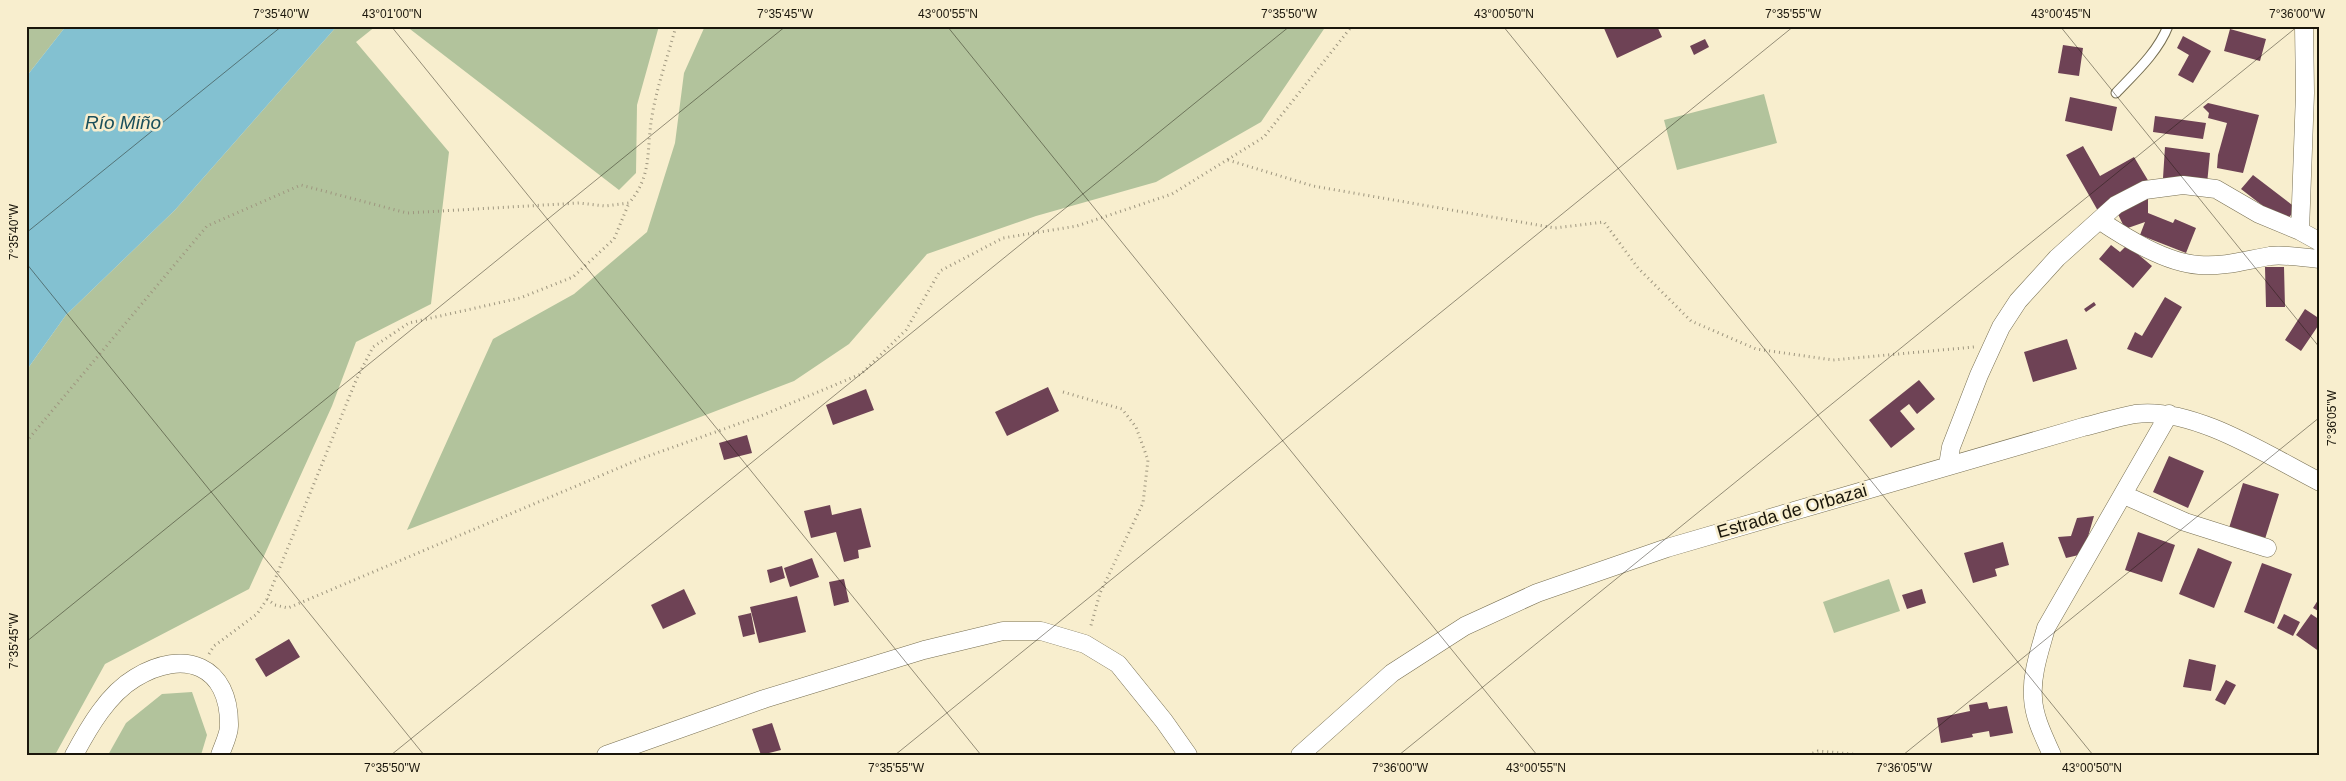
<svg xmlns="http://www.w3.org/2000/svg" width="2346" height="781" font-family="Helvetica,sans-serif">
	<style>
		.green { fill: #b2c39c }
		.water { fill: #83c1d1 }
		.building { fill: #6e4255 }
		.lines { fill: none; stroke-linecap: round; stroke-linejoin: round }
		.service-casing { stroke: #776f52; stroke-width: 11 }
		.minor-casing { stroke: #776f52; stroke-width: 19 }
		.path { stroke: #9e967f; stroke-width: 3; stroke-dasharray: 1 4; stroke-linecap: butt }
		.service { stroke: #fff; stroke-width: 9 }
		.minor { stroke: #fff; stroke-width: 18 }
		.ticks { fill: none; stroke: #1a160b; stroke-width: 1; stroke-opacity: 0.45 }
		.labels { text-anchor: middle; stroke-width: 5; stroke-linejoin: round; paint-order: stroke }
		.street-label { font-size: 18px; fill: #1a160b; stroke: #f8eece }
		.water-label { font-size: 19px; font-style: italic; fill: #1a4f5b; stroke: #f8eece }
		.neatline { fill: none; stroke: #1a160b; stroke-width: 2 }
		.ticks-label { font-size: 12px; text-anchor: middle; fill: #1a160b }
	</style>
	<rect width="100%" height="100%" fill="#f8eece"/>
	<!-- green -->
	<path class="green" d="M26,26H66L26,77Z
		M337,26H376L356,42L449,152L431,304L356,342L332,406L249,589L105,664L55,755H26V371L66,315L175,210Z
		M406,26H659L637,105L636,173L619,190Z
		M705,26H1326L1261,122L1156,182L1036,216L927,254L849,344L794,381L407,530L493,339L574,294L647,232L675,143L684,73Z
		M1764,94L1777,143L1677,170L1664,120Z
		M1889,579L1900,611L1834,633L1823,602Z
		M192,692L207,735L201,755H108L126,723L162,694Z"/>
	<!-- water -->
	<path class="water" d="M66,26H337L175,210L66,315L26,371V77Z"/>
	<!-- building -->
	<path class="building" d="M1603,26H1657L1662,37L1617,58Z
		M2230,29L2266,39L2260,61L2224,51Z
		M2183,36L2211,51L2193,83L2178,75L2189,55L2177,48Z
		M1705,39L1709,47L1694,55L1690,46Z
		M2063,45L2083,48L2079,76L2058,73Z
		M2070,97L2117,107L2112,131L2065,121Z
		M2208,103L2259,115L2243,173L2217,168L2218,155L2227,123L2208,118L2209,113L2203,107Z
		M2155,116L2206,123L2203,139L2153,132Z
		M2083,146L2100,176L2134,157L2149,182L2098,211L2066,155Z
		M2165,147L2210,153L2207,184L2163,178Z
		M2253,175L2296,208L2285,223L2241,189Z
		M2148,197V213L2173,223L2175,219L2196,228L2186,253L2140,235L2145,222L2125,229L2117,212Z
		M2111,245L2120,252L2127,245L2152,266L2133,288L2099,259Z
		M2265,267H2284L2285,307H2266Z
		M2165,297L2182,307L2152,358L2127,349L2135,332L2142,336Z
		M2094,302L2096,305L2086,312L2084,309Z
		M2305,309L2320,319V323L2301,351L2285,340Z
		M2067,339L2077,369L2033,382L2024,352Z
		M1919,380L1935,399L1917,414L1909,404L1900,411L1915,429L1891,448L1869,420Z
		M1048,387L1059,411L1007,436L995,412Z
		M866,389L874,410L833,425L826,405Z
		M747,435L752,453L724,460L719,443Z
		M2169,456L2204,471L2188,508L2153,492Z
		M2243,483L2279,494L2265,539L2229,528Z
		M830,505L832,515L861,508L871,547L858,550L859,558L844,562L836,532L811,538L804,511Z
		M2094,516L2083,554L2066,558L2058,537L2071,536L2077,518Z
		M2138,532L2175,545L2162,582L2125,570Z
		M2003,542L2009,565L1995,569L1997,576L1973,583L1964,553Z
		M2198,548L2232,562L2214,608L2179,594Z
		M812,558L819,577L790,587L784,568Z
		M2262,563L2292,574L2274,624L2244,612Z
		M782,566L785,578L770,583L767,570Z
		M844,579L849,602L834,606L829,582Z
		M684,589L696,614L663,629L651,605Z
		M1922,589L1926,603L1907,609L1902,595Z
		M797,596L806,632L759,643L750,607Z
		M2320,597V612L2313,608Z
		M751,613L755,634L743,637L738,616Z
		M2284,614L2300,622L2293,636L2277,628Z
		M2311,614L2320,620V652L2296,635Z
		M289,639L300,657L266,677L255,659Z
		M2189,659L2216,665L2211,691L2183,687Z
		M2226,680L2236,685L2225,705L2215,700Z
		M1987,702L1989,709L2007,706L2013,733L1990,737L1989,731L1972,734L1973,737L1941,743L1937,718L1970,711L1969,705Z
		M772,723L781,750L761,755L752,729Z"/>
	<g class="lines">
		<defs>
			<path id="service" d="M2116,93C2135,73 2158,52 2168,26"/>
			<path id="minor" d="M2304,26L2305,93L2300,231L2320,242
				M2099,220C2126,238 2166,263 2199,265C2225,267 2246,260 2270,256C2286,254 2304,258 2320,259
				M1948,465L1951,447L1979,375L2001,327L2018,301L2057,258L2116,205L2145,190L2183,185L2216,189L2259,214L2300,231
				M2124,495L2185,522L2267,548
				M74,755C89,727 108,694 135,678C184,648 230,665 229,726C229,735 223,746 220,755
				M606,755L764,699L924,650L1003,631H1041L1085,644L1118,664L1164,721L1188,755
				M1300,755L1392,673L1465,626L1537,593L1667,548L2083,427C2100,423 2118,417 2135,414C2193,406 2269,456 2320,482
				M2052,755C2044,737 2034,718 2033,698C2031,675 2040,650 2046,628L2169,414"/>
		</defs>
		<!-- service casing -->
		<use href="#service" class="service-casing"/>
		<!-- minor casing -->
		<use href="#minor" class="minor-casing"/>
		<!-- path -->
		<path class="path" d="M1228,160L1313,186L1555,228L1604,222L1638,268L1691,321L1756,349L1833,360L1974,347
			M1063,392L1122,409L1136,427L1148,460L1143,503L1100,593L1090,629
			M26,442L207,226L301,185L407,213L579,203L605,206L629,203C653,175 646,150 652,116C657,86 668,56 676,26
			M267,599L275,605L288,608L640,459L763,415L861,374L906,330L940,271L1003,238L1077,226L1172,194L1264,137L1352,26
			M209,654L214,646L257,614L267,599L357,378L373,347L409,323L520,298L573,277L614,239L629,203
			M1808,755L1818,751L1863,755"/>
		<!-- service -->
		<use href="#service" class="service"/>
		<!-- minor -->
		<use href="#minor" class="minor"/>
	</g>
	<!-- ticks -->
	<path class="ticks" d="M391,26L981,755M947,26L1537,755M1503,26L2093,755M2060,26L2320,348M26,233L282,26M26,263L424,755M26,642L786,26M391,755L1290,26M895,755L1794,26M1399,755L2298,26M1903,755L2320,417"/>
	<g class="labels">
		<!-- street labels -->
		<g class="street-label">
			<text transform="translate(1792 511) rotate(-16)" y="6">Estrada de Orbazai</text>
		</g>
		<!-- water labels -->
		<g class="water-label">
			<text x="123" y="129">Río Miño</text>
		</g>
	</g>
	<!-- border -->
	<rect width="2346" height="781" fill="none" stroke="#f8eece" stroke-width="55"/>
	<rect x="28" y="28" width="2290" height="726" class="neatline"/>
	<g class="ticks-label">
		<text x="281" y="18">7°35'40"W</text>
		<text x="392" y="18">43°01'00"N</text>
		<text x="785" y="18">7°35'45"W</text>
		<text x="948" y="18">43°00'55"N</text>
		<text x="1289" y="18">7°35'50"W</text>
		<text x="1504" y="18">43°00'50"N</text>
		<text x="1793" y="18">7°35'55"W</text>
		<text x="2061" y="18">43°00'45"N</text>
		<text x="2297" y="18">7°36'00"W</text>
		<text transform="translate(14 232) rotate(-90)" y="4">7°35'40"W</text>
		<text transform="translate(2332 418) rotate(-90)" y="4">7°36'05"W</text>
		<text transform="translate(14 641) rotate(-90)" y="4">7°35'45"W</text>
		<text x="392" y="772">7°35'50"W</text>
		<text x="896" y="772">7°35'55"W</text>
		<text x="1400" y="772">7°36'00"W</text>
		<text x="1536" y="772">43°00'55"N</text>
		<text x="1904" y="772">7°36'05"W</text>
		<text x="2092" y="772">43°00'50"N</text>
	</g>
</svg>
